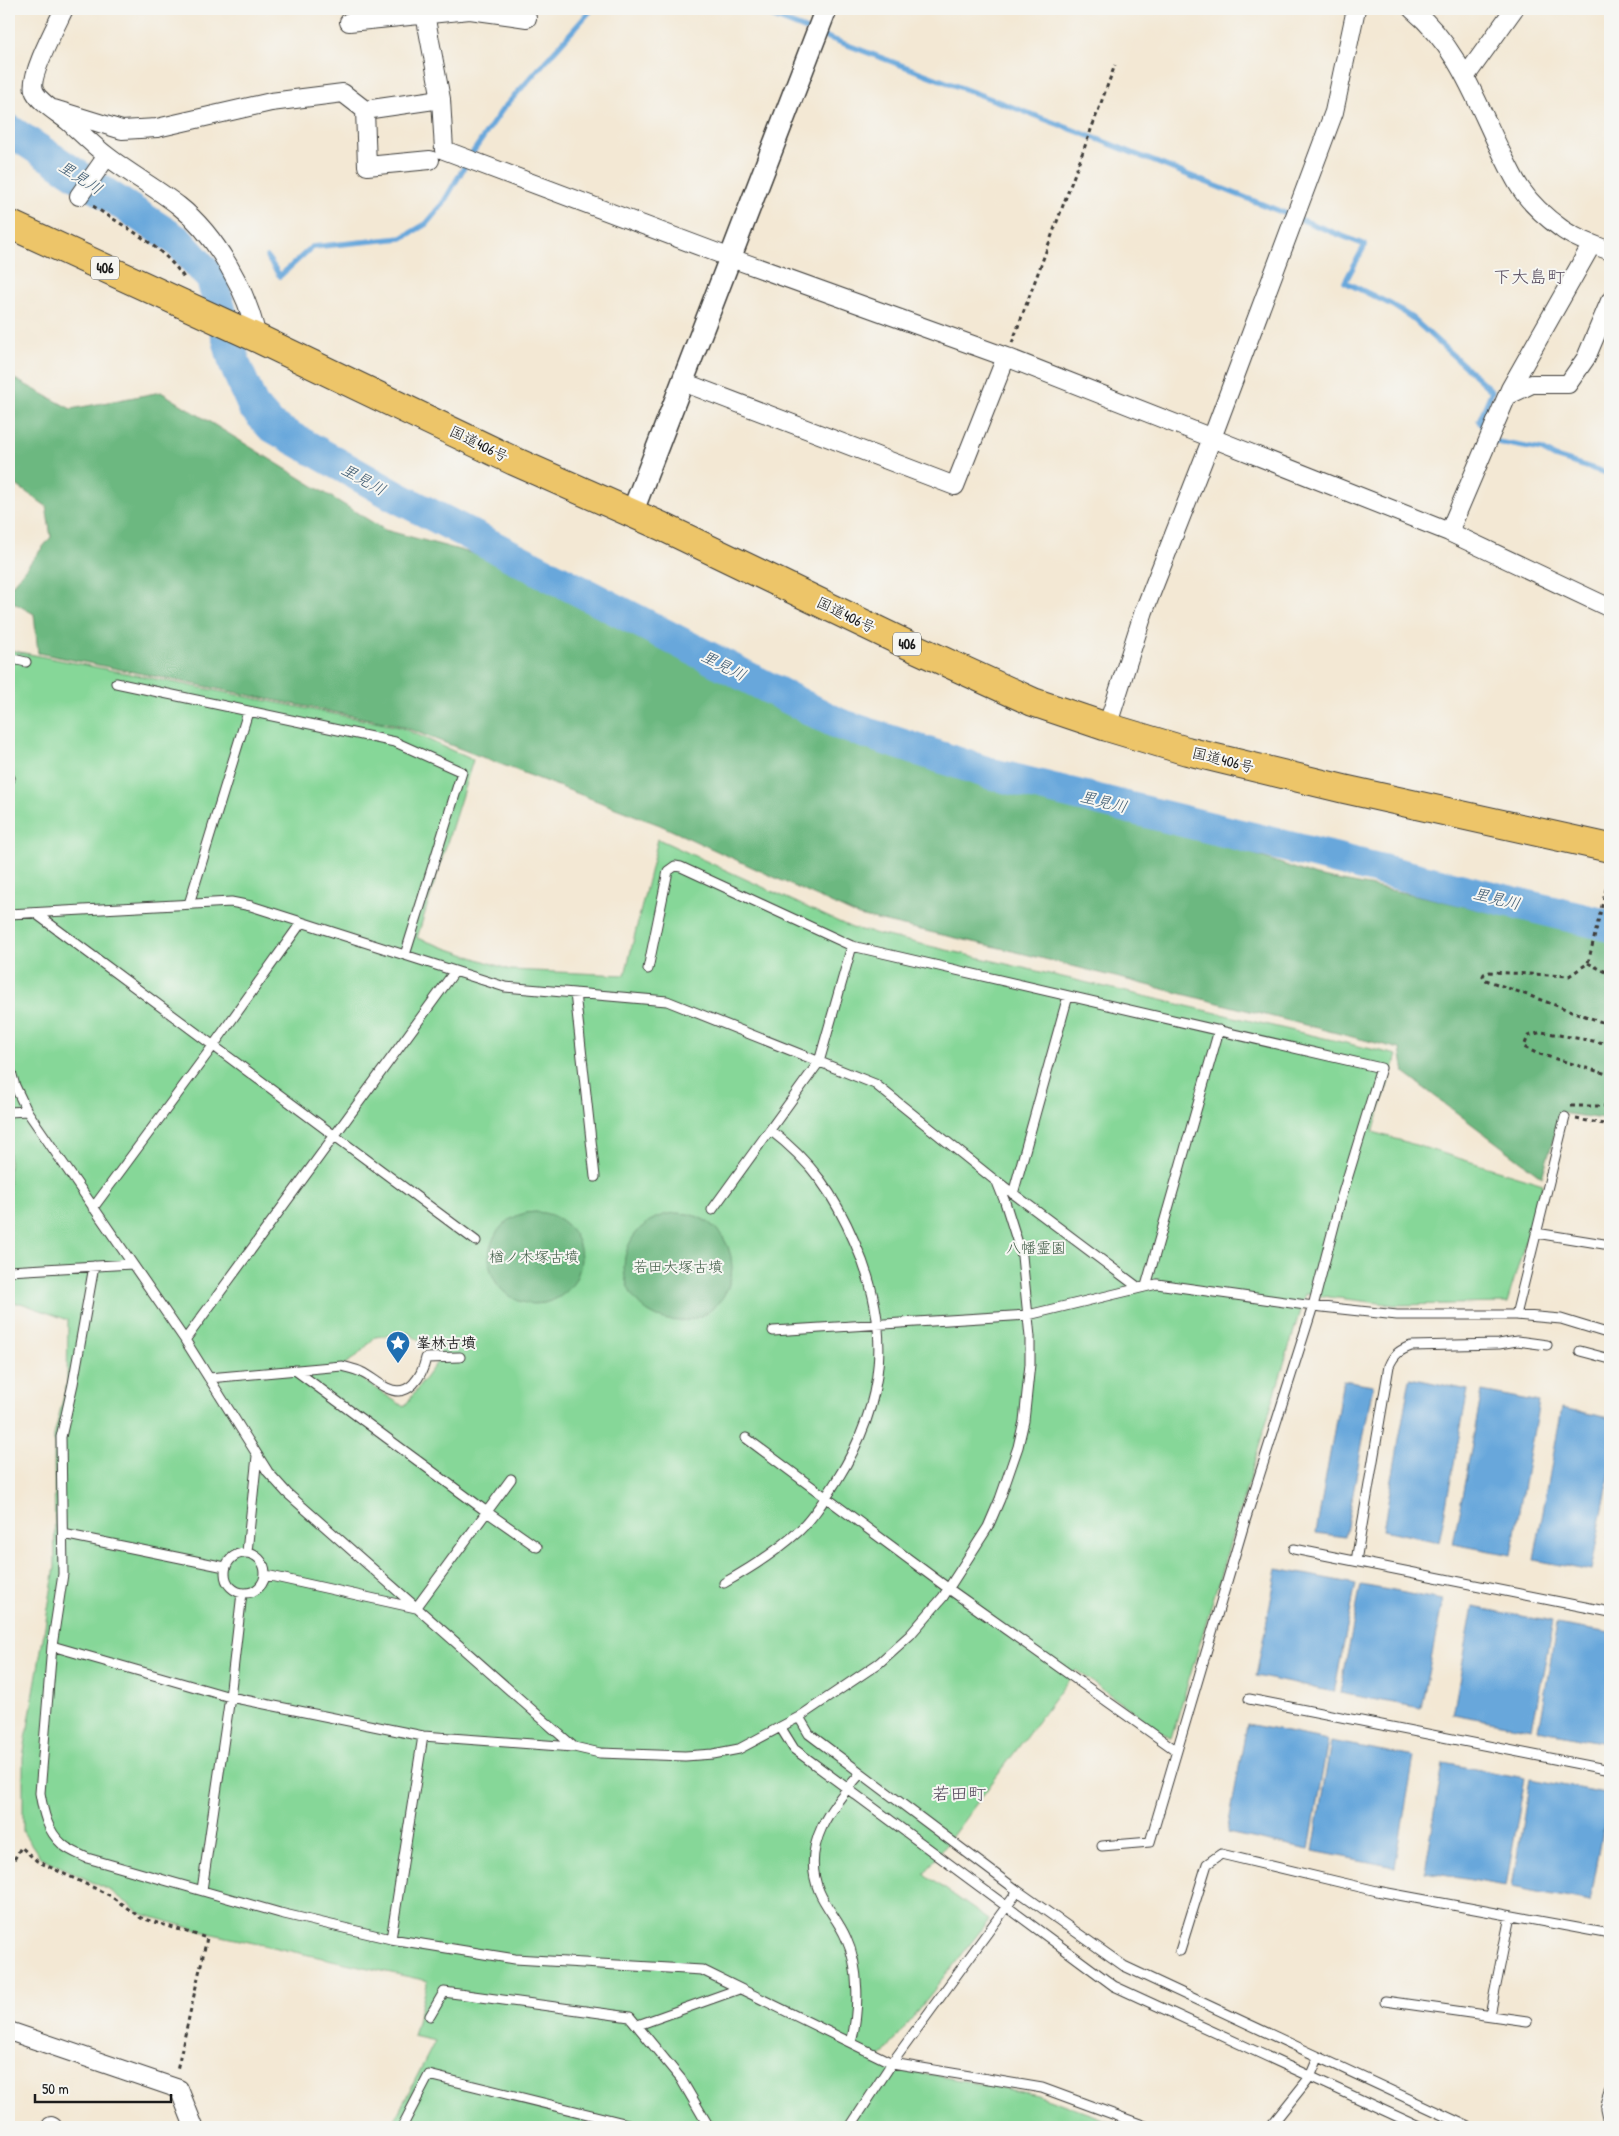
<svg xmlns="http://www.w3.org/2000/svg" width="1619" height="2136" font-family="'Patrick Hand','Klee One',sans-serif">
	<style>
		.green { fill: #86d798; stroke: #517a5a; fill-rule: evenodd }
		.forest { fill: #6cb880; stroke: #446a4e }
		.water { fill: #68a7db; stroke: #42627c }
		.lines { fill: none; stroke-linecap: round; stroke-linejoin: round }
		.stream { stroke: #68a7db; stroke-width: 5.5 }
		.river { stroke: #68a7db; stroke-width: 32 }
		.service-casing { stroke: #3c3b38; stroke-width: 11 }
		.minor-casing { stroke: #3c3b38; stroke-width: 20 }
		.tertiary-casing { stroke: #3c3b38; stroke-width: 24 }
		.trunk-casing { stroke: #3c3b38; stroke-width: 30 }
		.path { stroke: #3c3b38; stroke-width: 3; stroke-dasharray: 4 4; stroke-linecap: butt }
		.service { stroke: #fff; stroke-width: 9 }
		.minor { stroke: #fff; stroke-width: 18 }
		.tertiary { stroke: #fff; stroke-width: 21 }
		.trunk { stroke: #edc569; stroke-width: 28 }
		.labels { text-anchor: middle; stroke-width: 4; stroke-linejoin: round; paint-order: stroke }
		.shield { fill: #f6f6f2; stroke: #5d5d5c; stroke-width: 1 }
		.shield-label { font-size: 14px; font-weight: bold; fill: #1c1c1c }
		.street-label { font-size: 15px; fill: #1c1c1c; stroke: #f6f6f2 }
		.park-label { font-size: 15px; fill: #415d47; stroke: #f6f6f2 }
		.poi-label { font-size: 15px; font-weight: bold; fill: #1c1c1c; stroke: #f6f6f2; text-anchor: start }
		.water-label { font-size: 16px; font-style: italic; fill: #3e5b72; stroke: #f6f6f2 }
		.quarter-label { font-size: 18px; fill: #53475a; stroke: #f6f6f2 }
	</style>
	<rect width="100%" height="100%" fill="#f6f6f2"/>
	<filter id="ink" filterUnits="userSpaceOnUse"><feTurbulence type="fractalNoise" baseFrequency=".02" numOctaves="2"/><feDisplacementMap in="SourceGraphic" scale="10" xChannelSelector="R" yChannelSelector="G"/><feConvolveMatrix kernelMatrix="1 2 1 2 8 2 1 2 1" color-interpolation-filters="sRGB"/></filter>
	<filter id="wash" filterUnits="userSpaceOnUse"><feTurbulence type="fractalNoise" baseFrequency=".0096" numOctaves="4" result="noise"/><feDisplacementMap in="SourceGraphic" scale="20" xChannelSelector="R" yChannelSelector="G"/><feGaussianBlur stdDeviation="1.12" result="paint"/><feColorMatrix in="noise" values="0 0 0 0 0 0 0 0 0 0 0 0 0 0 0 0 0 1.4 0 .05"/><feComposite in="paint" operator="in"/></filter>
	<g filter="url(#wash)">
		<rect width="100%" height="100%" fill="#f3e8d4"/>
		<!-- green -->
		<path class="green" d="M9,650L400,727L473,760L417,938L510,970L625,975L658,839L852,928L1397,1055L1373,1132L1543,1184L1507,1303L1395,1305L1305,1294L1171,1739L1076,1670L924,1874L989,1920L876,2064L1038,2095L1125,2127H391L435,2041L413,2036L428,1981L208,1933L142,1914L111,1891L40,1857L23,1832V1757L55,1567L54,1436L67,1383L68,1320L21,1303H9ZM409,1333L440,1358L404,1407L342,1366L357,1356L375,1337Z"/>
		<!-- forest -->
		<path class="forest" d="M9,376L71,409L161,392L385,530L508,563L567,599L642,640L828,725L919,752L1015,786L1103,801L1316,876L1416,895L1498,914L1610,934V1120L1561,1113L1542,1177L1404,1073L1400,1049L1009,950L859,916L660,825L398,725L38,653L34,614L9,600V589L51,537L46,506L9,480Z
			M489 1258a46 46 0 1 1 92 0a46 46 0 1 1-92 0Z
			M624 1267a54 54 0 1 1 108 0a54 54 0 1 1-108 0Z"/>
		<!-- water -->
		<path class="water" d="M1410,1378L1468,1390L1439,1542L1383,1530Z
			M1343,1380L1373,1385L1345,1537L1316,1533Z
			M1482,1391L1539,1402L1511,1555L1453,1544Z
			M1562,1408L1610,1418V1472L1591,1571L1534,1560Z
			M1277,1569L1356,1584L1334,1692L1256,1676Z
			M1361,1585L1443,1600L1421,1708L1340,1693Z
			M1473,1607L1553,1622L1532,1729L1453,1714Z
			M1557,1624L1610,1633V1744L1538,1730Z
			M1247,1724L1328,1740L1309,1850L1227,1833Z
			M1331,1741L1414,1757L1395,1867L1313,1851Z
			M1443,1763L1525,1778L1506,1886L1425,1872Z
			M1530,1779L1610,1794L1590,1902L1512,1887Z"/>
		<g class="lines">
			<!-- stream -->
			<path class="stream" d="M754,9L812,32
				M821,35L1100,140L1365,245L1345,282L1392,305L1412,318L1492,391L1479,421L1492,441L1542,450L1555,457L1610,474
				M267,257L280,276L312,247L402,238L426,224L442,205L473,152L502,110L592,9"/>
			<!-- river -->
			<path class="river" d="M9,130L178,241L212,279L235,365L253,406L271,426L395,496L839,724L992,774L1610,926"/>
		</g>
	</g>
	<g filter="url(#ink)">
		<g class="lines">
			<defs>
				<path id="service" d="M9,658L26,662
					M116,683L395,742L462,772L405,955
					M9,781L10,778
					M189,904L248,712
					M35,913L476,1241
					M9,914L231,902L251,906L505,987L667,1001L875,1084L997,1182L1005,1202L1022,1256L1030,1337V1364L1024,1421L1018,1447L1000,1499L988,1527L943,1597L910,1635L879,1663L799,1717L739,1749L713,1754L685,1756L600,1753L574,1747L287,1493L268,1472L185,1340L27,1111L15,1086L9,1065
					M648,969L668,871L675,866L681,867L852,946L1381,1068L1341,1199L1313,1306L1244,1524L1150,1842L1102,1846
					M575,993L595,1177
					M9,1112L27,1111
					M998,1182L1139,1288
					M1013,1194L1068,996
					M93,1208L213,1046L301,923
					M712,1210L819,1062L852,946
					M1536,1233L1610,1245
					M94,1266L73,1384L61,1437L63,1574L52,1646L40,1793C43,1811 47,1831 62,1844C68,1850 79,1854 87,1858L280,1913L391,1939L515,1959L702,1970L892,2063L1042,2088L1148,2127
					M9,1271L132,1264
					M1146,1286L1219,1030
					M1516,1315L1561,1319L1610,1334
					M773,1331L1028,1315L1157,1284L1313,1306L1397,1315H1516L1565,1117
					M185,1340L455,971
					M1580,1351L1610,1359
					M295,1370L487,1512L537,1547
					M209,1378L342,1366C348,1368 355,1369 361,1372C370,1376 378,1384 387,1388C409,1399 422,1376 426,1358L460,1357
					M746,1438L949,1589L1177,1751
					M63,1534L225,1567
					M1294,1549L1610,1612
					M247,1552L257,1456
					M225 1573a20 20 0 1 1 40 0a20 20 0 1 1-40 0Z
					M1356,1561L1389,1366C1394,1354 1400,1350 1411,1346L1499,1344L1517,1341L1547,1345
					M266,1575L416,1608L511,1479
					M724,1583C751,1568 776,1552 799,1531C814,1517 826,1497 837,1480C886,1402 892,1327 855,1243C834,1194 812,1162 770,1130
					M52,1646L230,1697L423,1736L573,1747
					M1249,1699L1610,1770
					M799,1717L809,1734L1018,1891L1124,1966L1469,2127
					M781,1728L794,1749L1114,1986L1420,2127
					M202,1890L230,1697L242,1593
					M391,1939L423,1736
					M1180,1951L1207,1864L1221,1854L1377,1891L1610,1934
					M1385,2001L1527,2021
					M1490,2015L1510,1916
					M430,2016L444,1992L630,2017L681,2079L709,2127
					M638,2025L739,1989
					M851,2043C859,2011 860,1968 846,1938C839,1921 826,1908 819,1891C800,1845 832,1805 861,1773
					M402,2127L429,2075L632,2125L631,2127
					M850,2127L892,2063L1018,1891
					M1270,2127L1310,2077L1318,2058
					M1609,2127L1605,2108L1610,2093"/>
				<path id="minor" d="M64,9C57,24 29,76 34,90C37,101 61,115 70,123C82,134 94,146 107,156C130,174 156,188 179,206C216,235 248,292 257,338
					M424,9L441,99
					M1412,9C1460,49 1476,102 1503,156C1509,167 1514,179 1521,189C1531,204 1548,219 1562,229C1575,239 1595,245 1610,251
					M349,22L470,10L527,18
					M1466,76L1514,9
					M54,109L122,130L157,128L271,102L343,93L365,110L441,99L444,150L731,258L1006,357L1212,438L1449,532L1610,608
					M365,110L367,166L430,160
					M79,196L107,156
					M683,382L955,486L1006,357
					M1507,396L1532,384H1568L1586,358L1610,301
					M1449,532L1510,389L1592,244
					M1107,727L1144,611L1212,438L1334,112L1356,9
					M9,2031L179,2089L194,2127
					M51,2126L53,2127"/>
				<path id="tertiary" d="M632,513L826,9"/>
				<path id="trunk" d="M9,224L257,338L514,461L661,526L906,644L1033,702L1107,727L1187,751L1344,789L1610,848"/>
			</defs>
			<!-- service casing -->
			<use href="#service" class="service-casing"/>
			<!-- minor casing -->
			<use href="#minor" class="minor-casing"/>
			<!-- tertiary casing -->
			<use href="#tertiary" class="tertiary-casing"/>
			<!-- trunk casing -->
			<use href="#trunk" class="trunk-casing"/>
			<!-- path -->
			<path class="path" d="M93,206C127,229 160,243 185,279
				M1012,343L1115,65
				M1610,873L1588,963L1569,976L1490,972L1484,974L1483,976L1486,980L1610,1025
				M1588,963L1610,974
				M1610,1044L1542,1032L1528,1036L1524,1047L1536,1053L1610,1075
				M1571,1106H1610
				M1576,1119L1610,1125
				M9,1874L10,1867L21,1847L37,1861L109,1895L141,1918L207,1938L177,2070"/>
			<!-- service -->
			<use href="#service" class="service"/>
			<!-- minor -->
			<use href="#minor" class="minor"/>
			<!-- tertiary -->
			<use href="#tertiary" class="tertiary"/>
			<!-- trunk -->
			<use href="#trunk" class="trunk"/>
		</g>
	</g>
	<!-- icons -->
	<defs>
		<symbol id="sight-pin" viewBox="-11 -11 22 30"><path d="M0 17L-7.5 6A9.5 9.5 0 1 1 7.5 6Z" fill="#1f6fb2" stroke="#f6f6f2"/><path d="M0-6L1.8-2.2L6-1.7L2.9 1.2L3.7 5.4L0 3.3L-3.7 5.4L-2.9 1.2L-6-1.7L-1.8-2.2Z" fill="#fff"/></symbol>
	</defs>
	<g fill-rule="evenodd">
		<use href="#sight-pin" x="384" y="1329" width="28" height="38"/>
	</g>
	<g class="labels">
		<!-- shield labels -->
		<g class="shield">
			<rect x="91" y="256.5" width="28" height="23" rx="4"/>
			<rect x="893" y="632.5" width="28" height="23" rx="4"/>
		</g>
		<g class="shield-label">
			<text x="105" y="273">406</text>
			<text x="907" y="649">406</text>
		</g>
		<!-- street labels -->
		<g class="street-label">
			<text transform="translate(479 444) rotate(26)" y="5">国道406号</text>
			<text transform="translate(846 615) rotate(26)" y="5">国道406号</text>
			<text transform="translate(1223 760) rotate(14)" y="5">国道406号</text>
		</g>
		<!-- park labels -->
		<g class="park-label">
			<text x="1036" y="1253">八幡霊園</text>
			<text x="534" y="1262">楢ノ木塚古墳</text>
			<text x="678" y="1272">若田大塚古墳</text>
		</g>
		<!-- poi labels -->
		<g class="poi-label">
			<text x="416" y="1348">峯林古墳</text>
		</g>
		<!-- water labels -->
		<g class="water-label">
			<text transform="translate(81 177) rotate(33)" y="6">里見川</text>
			<text transform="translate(364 479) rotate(29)" y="6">里見川</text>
			<text transform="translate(724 665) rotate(27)" y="6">里見川</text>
			<text transform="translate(1104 801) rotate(14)" y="6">里見川</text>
			<text transform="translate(1497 898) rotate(14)" y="6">里見川</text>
		</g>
		<!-- quarter labels -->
		<g class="quarter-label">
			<text x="1529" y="283">下大島町</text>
			<text x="959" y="1800">若田町</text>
		</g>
	</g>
	<!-- margin -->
	<rect width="1619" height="2136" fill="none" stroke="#f6f6f2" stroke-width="30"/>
	<!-- scale -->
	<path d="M35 2094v8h136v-8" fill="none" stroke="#1c1c1c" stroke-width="2.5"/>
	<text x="42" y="2094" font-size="15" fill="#1c1c1c" stroke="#f6f6f2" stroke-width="4" paint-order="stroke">50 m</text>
</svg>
